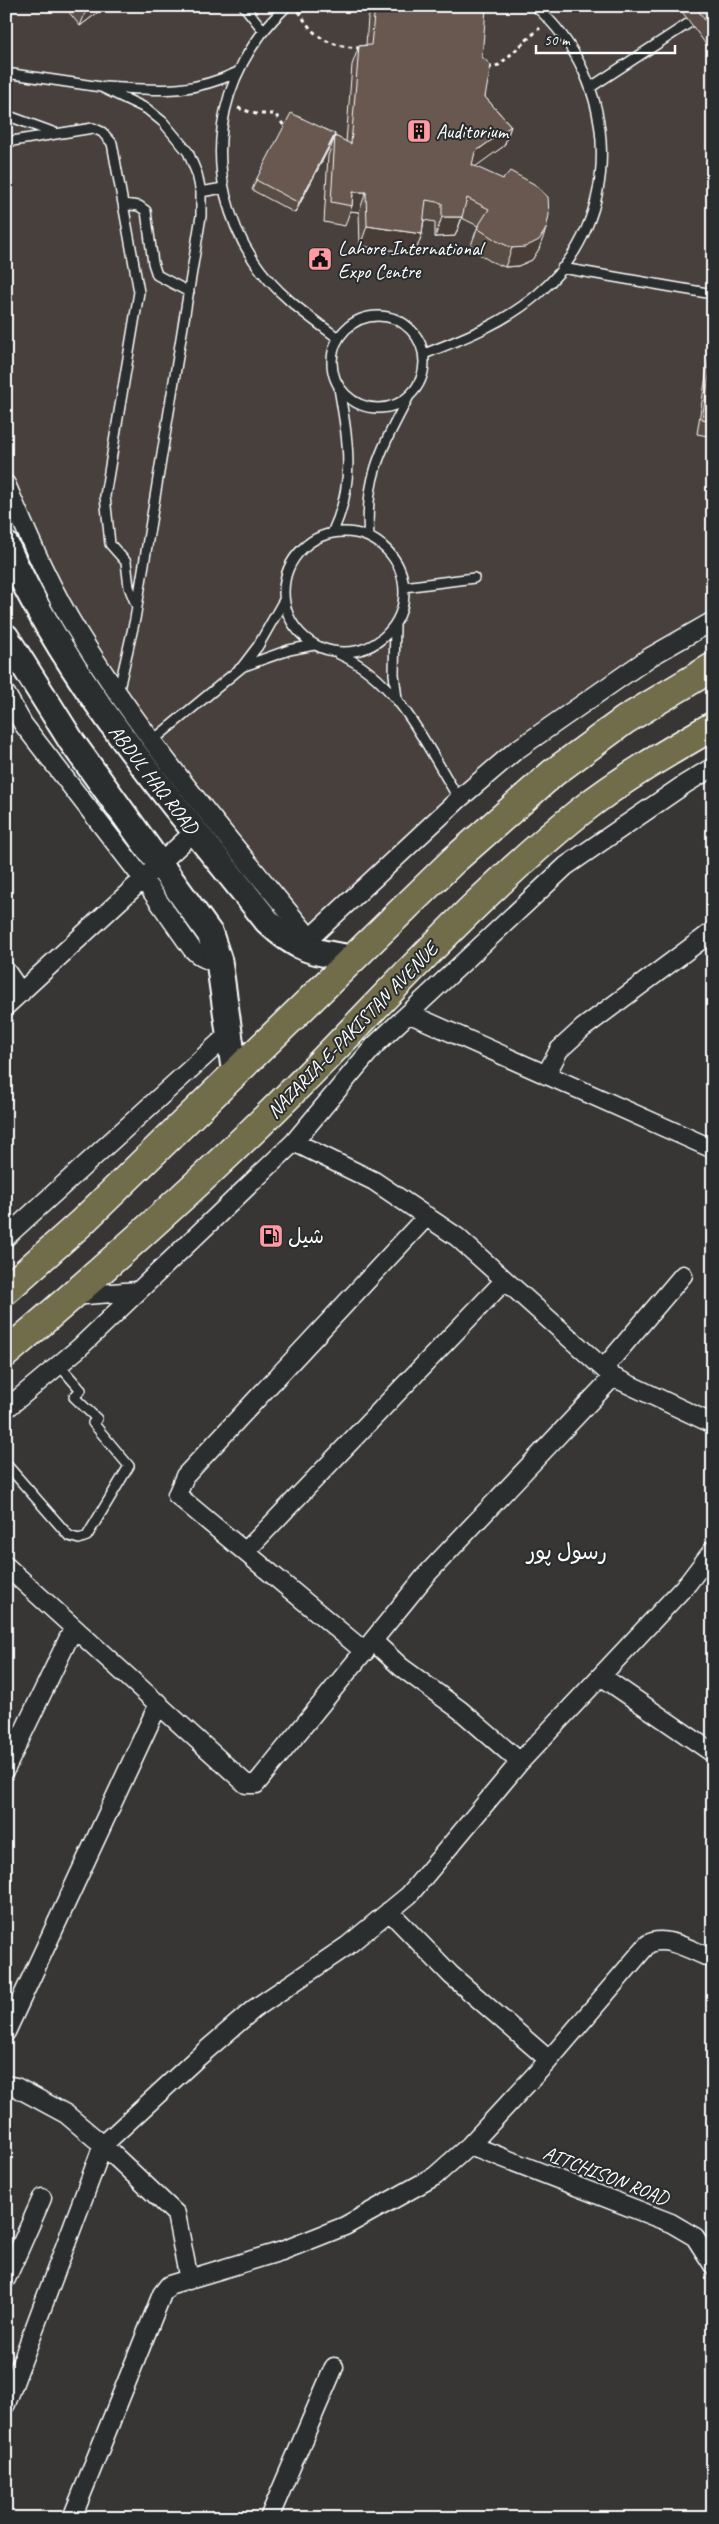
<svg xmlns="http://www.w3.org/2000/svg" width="719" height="2524" font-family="Caveat,'Playpen Sans Arabic',sans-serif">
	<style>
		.built { fill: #46403d }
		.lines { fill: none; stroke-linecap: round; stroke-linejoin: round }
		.lane-casing { stroke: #fff; stroke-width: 12 }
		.street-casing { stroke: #fff; stroke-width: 21 }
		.secondary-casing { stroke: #fff; stroke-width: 29 }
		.primary-casing { stroke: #fff; stroke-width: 31 }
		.path { stroke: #fff; stroke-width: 3; stroke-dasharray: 4 4; stroke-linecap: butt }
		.lane { stroke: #2a2d2e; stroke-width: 9 }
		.street { stroke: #2a2d2e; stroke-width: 18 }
		.secondary { stroke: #2a2d2e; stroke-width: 25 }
		.primary { stroke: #716d4b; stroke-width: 28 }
		.wall { fill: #5a4d45; stroke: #fff }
		.shaded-wall { fill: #4a3e38; stroke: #fff }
		.building { fill: #695950; stroke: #fff }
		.labels { text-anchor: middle; stroke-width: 4; stroke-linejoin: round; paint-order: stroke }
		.poi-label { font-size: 20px; fill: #fff; stroke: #2a2d2e; text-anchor: start }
		.street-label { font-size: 20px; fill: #fff; stroke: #2a2d2e }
		.quarter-label { font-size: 22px; fill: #fff; stroke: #2a2d2e }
	</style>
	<rect width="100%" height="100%" fill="#373635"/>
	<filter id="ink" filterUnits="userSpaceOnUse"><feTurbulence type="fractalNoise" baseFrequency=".02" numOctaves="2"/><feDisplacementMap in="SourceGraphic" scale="10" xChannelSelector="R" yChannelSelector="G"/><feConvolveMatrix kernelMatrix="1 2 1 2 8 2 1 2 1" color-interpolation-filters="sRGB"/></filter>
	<g filter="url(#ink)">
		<!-- built -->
		<path class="built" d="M6,6H713V621L515,751L303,949L195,831L6,545Z"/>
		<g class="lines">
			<defs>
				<path id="lane" d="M244,6L263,30
					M287,6C213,74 199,177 254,261C275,293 308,316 338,338
					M6,73L101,87L147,109L163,122L188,152L197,174L201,192V216L135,619L118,693
					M106,87C159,90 188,95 238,72
					M591,87L689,23
					M6,115L55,133
					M6,142L93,128L102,132L112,143L139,292L105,496L110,544L126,562L129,587L137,607
					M201,192L223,188
					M123,204L139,206L146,211L153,263L157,275L189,292
					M562,268L713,294
					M332 362a46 46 0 1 1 92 0a46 46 0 1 1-92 0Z
					M424,354C465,338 504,323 538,294C626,219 620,80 535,6
					M284 592a60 60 0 1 1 120 0a60 60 0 1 1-120 0Z
					M332,533C356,483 348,441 339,388
					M369,537C364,478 382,448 408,398
					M404,587L474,578
					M395,625L394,674L397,699
					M339,654C399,680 426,746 459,799
					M244,666L289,650L314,645
					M151,742L242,667L258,646L284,600
					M6,1464L69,1536L79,1539L87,1536L129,1466L93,1423L97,1419L74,1397L81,1390L59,1365"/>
				<path id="street" d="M6,484C28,535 49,586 79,634C146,743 229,839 310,938
					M6,694L23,724L143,879L192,949C200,957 207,961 219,961
					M305,947L310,938L459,799L515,751L650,657L713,621
					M6,971L21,993
					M6,1006L195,831
					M410,1014L713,1149
					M546,1075L559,1050L583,1028L713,931
					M6,1237L230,1033
					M72,1296L138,1291
					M604,1368L683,1275
					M613,1377L713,1424
					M6,1409L79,1348L294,1142L375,1045L566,866L685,784L713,767
					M245,1552L505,1280
					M6,1566L246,1784H256L427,1574L613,1377L457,1237L374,1181L294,1142
					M373,1641L401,1667L460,1710L520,1762
					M365,1652L177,1495L185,1476L427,1216
					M601,1676L713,1753
					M6,1768L73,1629
					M389,1911L451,1975L549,2060
					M6,2032L159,1703
					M6,2085L16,2087L66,2114L103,2145L176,2214L189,2280
					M470,2145L671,2223L695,2237L713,2265
					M6,2279L42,2198
					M6,2404L103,2145L196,2059L254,2009L347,1946L409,1895L520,1762L688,1583L713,1550
					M72,2518L162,2294L169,2285L282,2251L345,2226L435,2176L470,2145L549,2060L648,1944C666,1934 694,1952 713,1959
					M269,2518L334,2367"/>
				<path id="secondary" d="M6,545C69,686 172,801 267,921C297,950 311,952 352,958
					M6,637L72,742L210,934L219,961L235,1075"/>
				<path id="primary" d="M6,1290L81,1223L453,861L553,773L625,720L713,667
					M6,1353C103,1270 198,1186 288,1096C384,1000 474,897 581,811C622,779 668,752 713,726"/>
			</defs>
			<!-- lane casing -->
			<use href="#lane" class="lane-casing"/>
			<!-- street casing -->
			<use href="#street" class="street-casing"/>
			<!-- secondary casing -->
			<use href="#secondary" class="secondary-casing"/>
			<!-- primary casing -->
			<use href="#primary" class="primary-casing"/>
			<!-- path -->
			<path class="path" d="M299,11C314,39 329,46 360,48
				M488,68L499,65L540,28
				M238,108L256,114H275L285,127"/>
			<!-- lane -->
			<use href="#lane" class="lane"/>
			<!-- street -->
			<use href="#street" class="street"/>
			<!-- secondary -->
			<use href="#secondary" class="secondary"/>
			<!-- primary -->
			<use href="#primary" class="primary"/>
		</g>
		<!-- wall -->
		<path class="wall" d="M64,6H106L80,26Z
			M373,6H375L482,57L485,97L511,126L504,146L475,166L539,249L532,260L518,266L505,267L490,261L470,248L478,226L462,218L455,236L435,237V222L424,220L422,234L415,253L360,246L359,212L350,211L345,226L324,222L328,156L335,136L346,142L352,65L359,46L366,45L368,18Z
			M678,6H713V54Z
			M335,134L331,144L295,213L252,190L256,180Z
			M713,330V437L697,434Z"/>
		<!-- shaded-wall -->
		<path class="shaded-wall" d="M92,6H106L80,26L86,11Z
			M511,126L504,146L468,172L475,152Z
			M335,134L331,144L295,213L299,203Z
			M353,192H366L359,212L350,211L352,206Z
			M442,217H462L455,236L435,237Z
			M367,226L422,234L415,253L360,246Z
			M546,229L539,249L532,260L518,266L505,267L512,248Z"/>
		<!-- building -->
		<path class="building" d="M82,6H92L86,11Z
			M375,6H465L486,9L482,57L491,65L485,97L511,126L475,152L472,165L503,179L510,171L534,184L548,197L549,215L546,229L539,240L525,247L512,248L497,241L477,228L489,209L467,198L462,217H442V203L426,200L422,234L367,226L366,192H353L352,206L331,202L335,136L351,144L359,46L371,45Z
			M695,6H713V32Z
			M291,113L335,134L299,203L256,180Z
			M713,351V421L702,419Z"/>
	</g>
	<!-- icons -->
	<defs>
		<symbol id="building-square" viewBox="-11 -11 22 22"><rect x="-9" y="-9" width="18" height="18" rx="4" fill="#ff9aa2" stroke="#2a2d2e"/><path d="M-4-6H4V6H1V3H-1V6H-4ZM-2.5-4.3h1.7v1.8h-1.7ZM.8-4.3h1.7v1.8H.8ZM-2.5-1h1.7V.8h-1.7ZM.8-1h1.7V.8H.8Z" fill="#111"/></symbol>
		<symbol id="civic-square" viewBox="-11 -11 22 22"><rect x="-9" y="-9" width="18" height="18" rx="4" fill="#ff9aa2" stroke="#2a2d2e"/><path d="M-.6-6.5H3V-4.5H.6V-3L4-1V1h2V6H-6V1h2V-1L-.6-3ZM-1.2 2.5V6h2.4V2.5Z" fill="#111"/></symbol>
		<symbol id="fuel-square" viewBox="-11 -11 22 22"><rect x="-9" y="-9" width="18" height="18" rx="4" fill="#ff9aa2" stroke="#2a2d2e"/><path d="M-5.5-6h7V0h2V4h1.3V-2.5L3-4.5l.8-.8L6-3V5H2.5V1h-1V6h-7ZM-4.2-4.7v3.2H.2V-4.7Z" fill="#111"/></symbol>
	</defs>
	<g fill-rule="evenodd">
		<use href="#building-square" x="405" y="117" width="28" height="28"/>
		<use href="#civic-square" x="306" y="245" width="28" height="28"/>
		<use href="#fuel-square" x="257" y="1222" width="28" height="28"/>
	</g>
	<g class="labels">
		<!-- poi labels -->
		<g class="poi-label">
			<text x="436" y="138">Auditorium</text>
			<text x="338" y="255">Lahore International<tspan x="338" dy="23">Expo Centre</tspan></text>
			<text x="288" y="1243">شیل</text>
		</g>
		<!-- street labels -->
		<g class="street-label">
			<text transform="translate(154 779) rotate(52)" y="7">ABDUL HAQ ROAD</text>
			<text transform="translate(352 1030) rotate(-46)" y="7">NAZARIA-E-PAKISTAN AVENUE</text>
			<text transform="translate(606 2175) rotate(21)" y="7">AITCHISON ROAD</text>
		</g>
		<!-- quarter labels -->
		<g class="quarter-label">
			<text x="567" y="1559">رسول پور</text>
		</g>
	</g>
	<!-- margin -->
	<rect width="719" height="2524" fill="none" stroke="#2a2d2e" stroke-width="25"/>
	<rect x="12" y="12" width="694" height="2499" fill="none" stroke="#fff" stroke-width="2" filter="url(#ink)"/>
	<!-- scale -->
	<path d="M536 45v8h139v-8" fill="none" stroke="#ffffff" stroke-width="2.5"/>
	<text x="544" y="45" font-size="15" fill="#ffffff" stroke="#2a2d2e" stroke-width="4" paint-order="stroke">50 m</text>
</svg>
